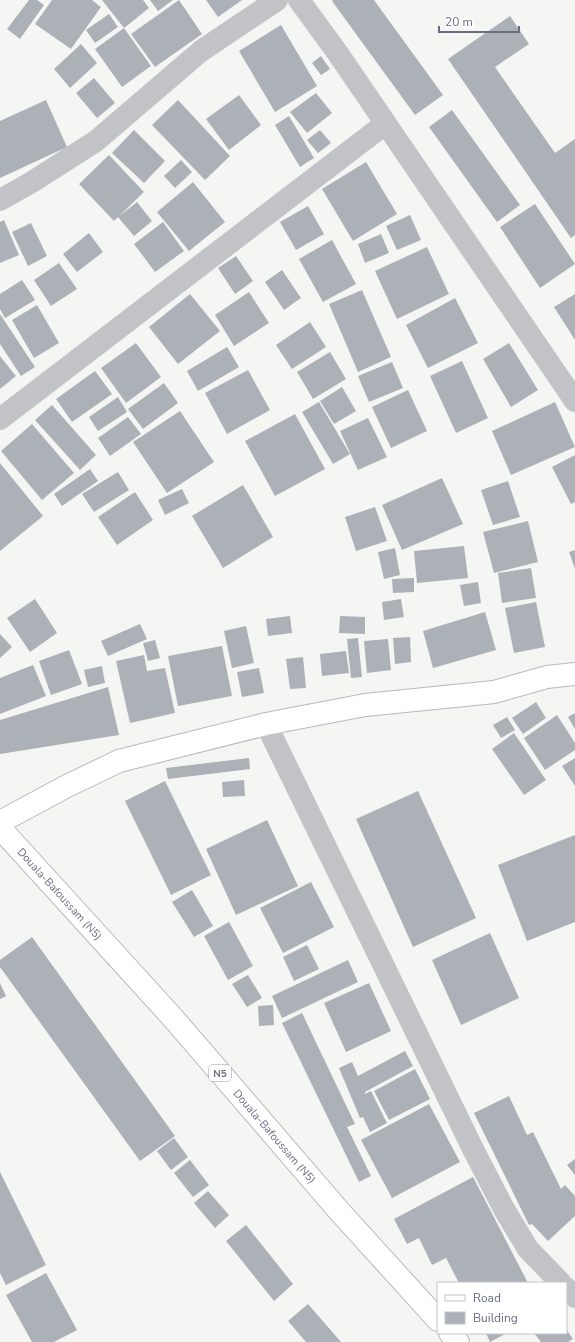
<svg xmlns="http://www.w3.org/2000/svg" width="575" height="1342" font-family="'Nunito Sans',sans-serif">
	<style>
		.building { fill: #acb0b7 }
		.lines { fill: none; stroke-linecap: round; stroke-linejoin: round }
		.secondary-casing { stroke: #b6b8be; stroke-width: 24 }
		.highway-casing { stroke: #b6b7bb; stroke-width: 24 }
		.street { stroke: #c2c3c7; stroke-width: 22 }
		.secondary { stroke: #fff; stroke-width: 22 }
		.highway { stroke: #fff; stroke-width: 22 }
		.labels { text-anchor: middle; stroke-width: 4; stroke-linejoin: round; paint-order: stroke }
		.shield { fill: #fff; stroke: #9599a6; stroke-width: 1 }
		.shield-label { font-size: 10px; font-weight: bold; fill: #686d80 }
		.street-label { font-size: 11px; fill: #686d80; stroke: #fff }
	</style>
	<rect width="100%" height="100%" fill="#f5f6f3"/>
	<!-- building -->
	<path class="building" d="M29,0H37L44,5L20,39L7,29Z
		M52,0H92L101,7L71,49L35,24Z
		M102,0H143L149,8L124,28L151,66L122,87L95,49L124,28Z
		M150,0H173L158,11Z
		M179,0L202,34L155,67L131,34Z
		M206,0H242L218,17Z
		M333,0H374L443,95L415,115L332,1Z
		M109,14L118,27L95,43L86,30Z
		M510,16L529,44L495,67L555,153L575,139V235L571,238L448,59Z
		M281,25L317,86L275,112L239,51Z
		M81,44L97,63L70,88L54,69Z
		M321,56L330,69L321,75L312,63Z
		M94,78L115,103L97,118L76,93Z
		M316,93L332,113L307,133L290,112Z
		M239,95L261,125L229,150L206,119Z
		M46,100L67,147L0,178V121Z
		M178,100L230,156L205,180L152,125Z
		M452,110L520,205L497,222L429,127Z
		M289,116L314,158L300,167L275,125Z
		M134,130L165,161L144,183L112,153Z
		M320,130L331,143L318,153L307,140Z
		M109,155L144,192L114,221L79,184Z
		M181,160L192,172L175,188L164,176Z
		M366,162L397,214L353,241L322,189Z
		M193,182L225,222L189,251L157,212Z
		M137,202L152,221L134,236L118,217Z
		M535,204L575,264L540,288L500,227Z
		M308,206L324,234L296,250L280,222Z
		M410,215L421,240L397,250L386,226Z
		M4,220L19,255L0,263V222Z
		M163,222L184,251L155,272L134,244Z
		M31,223L47,256L28,266L12,232Z
		M89,233L103,252L77,272L63,254Z
		M381,234L389,253L365,263L358,244Z
		M332,240L356,284L323,302L299,259Z
		M427,247L449,294L397,319L375,271Z
		M236,256L253,281L235,294L218,268Z
		M59,263L77,289L51,306L34,280Z
		M282,270L301,298L284,310L265,282Z
		M22,280L35,300L5,318L0,309V294Z
		M362,290L391,357L358,372L329,304Z
		M249,292L269,323L234,346L215,315Z
		M190,294L220,331L178,364L149,327Z
		M575,294V340L554,307Z
		M455,298L478,343L428,368L406,325Z
		M37,305L59,343L34,358L12,320Z
		M0,314L35,367L21,376L0,344Z
		M310,322L326,347L292,369L276,345Z
		M136,343L161,377L126,403L101,368Z
		M509,343L538,390L511,407L483,359Z
		M227,347L239,367L198,391L187,371Z
		M330,352L346,379L313,399L297,372Z
		M0,356L16,376L0,389Z
		M462,361L488,418L456,433L430,376Z
		M392,362L403,388L369,402L358,376Z
		M248,370L270,410L227,434L205,393Z
		M95,371L112,394L72,422L56,399Z
		M164,383L178,403L143,429L128,409Z
		M342,387L356,411L334,424L320,401Z
		M408,390L427,431L391,448L372,407Z
		M118,397L127,412L98,431L89,417Z
		M319,402L350,454L333,464L302,412Z
		M555,402L575,447L511,475L492,431Z
		M52,405L96,455L80,470L35,420Z
		M180,411L214,462L167,493L133,442Z
		M295,414L325,469L275,496L245,441Z
		M128,417L141,434L110,456L98,438Z
		M368,418L387,457L358,470L340,431Z
		M32,424L74,473L42,500L1,451Z
		M575,455V502L571,504L552,467Z
		M0,463L43,516L0,551Z
		M90,469L98,481L62,506L54,494Z
		M118,472L129,490L94,512L82,494Z
		M442,478L463,524L402,550L382,505Z
		M508,481L520,517L493,525L481,490Z
		M243,485L273,537L223,568L192,516Z
		M182,489L189,503L165,515L158,500Z
		M135,492L153,520L117,545L98,517Z
		M375,507L387,541L356,551L345,517Z
		M528,521L538,562L494,573L483,532Z
		M464,546L468,578L417,583L414,551Z
		M395,548L400,575L384,579L378,552Z
		M575,550V569L569,552Z
		M531,568L536,598L502,603L498,573Z
		M414,578V592L393,593L392,579Z
		M478,582L481,603L464,606L460,585Z
		M35,599L57,633L30,652L7,618Z
		M401,599L404,617L384,620L382,602Z
		M536,602L545,647L514,653L505,608Z
		M485,612L496,650L433,668L423,631Z
		M290,616L292,633L268,636L266,619Z
		M340,616L365,617V634L339,633Z
		M140,624L147,639L108,656L101,641Z
		M246,626L254,663L232,668L224,631Z
		M0,634L12,647L0,658Z
		M410,637L411,662L395,664L393,638Z
		M358,638L362,677L351,678L347,639Z
		M388,639L391,670L367,673L364,641Z
		M155,640L160,658L148,661L143,643Z
		M222,646L232,696L178,706L168,656Z
		M69,650L82,684L51,695L39,661Z
		M346,651L349,673L322,676L320,654Z
		M144,655L147,671L165,668L175,713L130,723L116,661Z
		M303,657L306,688L290,689L286,659Z
		M33,665L46,696L0,714V678Z
		M102,666L105,683L88,687L84,670Z
		M259,668L264,693L242,697L237,672Z
		M108,687L119,735L0,754V720Z
		M536,702L546,718L523,734L512,718Z
		M575,713V729L568,717Z
		M557,715L575,743V750L545,770L524,738Z
		M507,717L515,730L501,738L493,725Z
		M514,733L546,780L524,795L492,749Z
		M249,758L250,769L168,779L166,768Z
		M575,758V786L562,766Z
		M244,780L245,796L223,797L222,782Z
		M165,781L211,875L171,895L125,801Z
		M418,791L476,918L413,947L356,819Z
		M267,820L298,886L236,915L206,849Z
		M575,835V922L527,941L498,865Z
		M311,882L334,927L283,953L260,908Z
		M192,890L213,926L194,937L172,902Z
		M229,922L253,966L228,980L204,936Z
		M490,933L519,998L461,1025L432,960Z
		M32,937L175,1136L140,1161L0,967V960Z
		M307,945L319,969L294,981L283,957Z
		M348,960L358,982L282,1018L272,996Z
		M248,975L262,998L247,1007L232,984Z
		M0,983L6,996L0,999Z
		M369,983L391,1031L346,1052L324,1003Z
		M273,1005L274,1025L259,1026L258,1006Z
		M302,1013L355,1124L347,1127L371,1176L359,1182L282,1023Z
		M405,1051L413,1066L365,1092V1094L371,1091L387,1123L370,1132L363,1117L360,1118L339,1068L352,1062L358,1076Z
		M415,1069L430,1099L389,1120L374,1091Z
		M509,1096L527,1135L533,1132L561,1189L565,1185L575,1196V1216L548,1241L532,1224L529,1225L474,1113Z
		M429,1104L460,1162L392,1198L361,1140Z
		M174,1138L188,1157L171,1170L157,1151Z
		M575,1159V1175L567,1165Z
		M190,1160L209,1185L193,1197L174,1173Z
		M0,1172L46,1265L6,1285L0,1273Z
		M473,1177L528,1283H459L446,1258L432,1265L419,1238L407,1244L394,1219Z
		M208,1191L229,1215L215,1228L194,1203Z
		M246,1225L293,1284L274,1301L226,1241Z
		M46,1273L77,1330L54,1342H32L6,1295Z
		M308,1304L341,1342H306L288,1321Z
		M566,1329L573,1339L568,1342H541L534,1333H566Z
		M486,1333H507L490,1342Z"/>
	<g class="lines">
		<defs>
			<path id="secondary" d="M0,822L67,786L119,761L266,724L365,705L494,692L547,677L575,674"/>
			<g id="highway">
				<path id="s1" d="M0,828L173,1018L340,1212L438,1320"/>
				<path d="M450,1333L458,1342"/>
			</g>
		</defs>
		<!-- secondary casing -->
		<use href="#secondary" class="secondary-casing"/>
		<!-- highway casing -->
		<use href="#highway" class="highway-casing"/>
		<!-- street -->
		<path class="street" d="M299,0L339,55L575,401
			M0,200L32,182L96,141L201,51L277,0
			M0,419L385,124
			M266,724L473,1149L504,1209L528,1249L561,1283
			M566,1288L575,1297"/>
		<!-- secondary -->
		<use href="#secondary" class="secondary"/>
		<!-- highway -->
		<use href="#highway" class="highway"/>
	</g>
	<g class="labels">
		<!-- shield labels -->
		<rect class="shield" x="209" y="1065" width="22" height="16" rx="3"/>
		<g class="shield-label">
			<text x="220" y="1077">N5</text>
		</g>
		<!-- street labels -->
		<g class="street-label">
			<text dy="4" stroke="none"><textPath href="#s1" startOffset="89">Douala-Bafoussam (N5)</textPath></text>
			<text dy="4" stroke="none"><textPath href="#s1" startOffset="413">Douala-Bafoussam (N5)</textPath></text>
		</g>
	</g>
	<!-- legend -->
	<rect x="437" y="1282" width="130" height="52" fill="#ffffff" stroke="#c3c5cc"/>
	<rect x="445" y="1295" width="20" height="6" fill="#ffffff" stroke="#c3c5cc"/>
	<text x="473" y="1302" font-size="12" fill="#686d80">Road</text>
	<rect x="445" y="1312" width="20" height="12" fill="#acb0b7" stroke="#c3c5cc"/>
	<text x="473" y="1322" font-size="12" fill="#686d80">Building</text>
	<!-- scale -->
	<path d="M439 26v6h80v-6" fill="none" stroke="#686d80" stroke-width="2"/>
	<text x="445" y="26" font-size="12" fill="#686d80" stroke="#ffffff" stroke-width="3" paint-order="stroke">20 m</text>
</svg>
